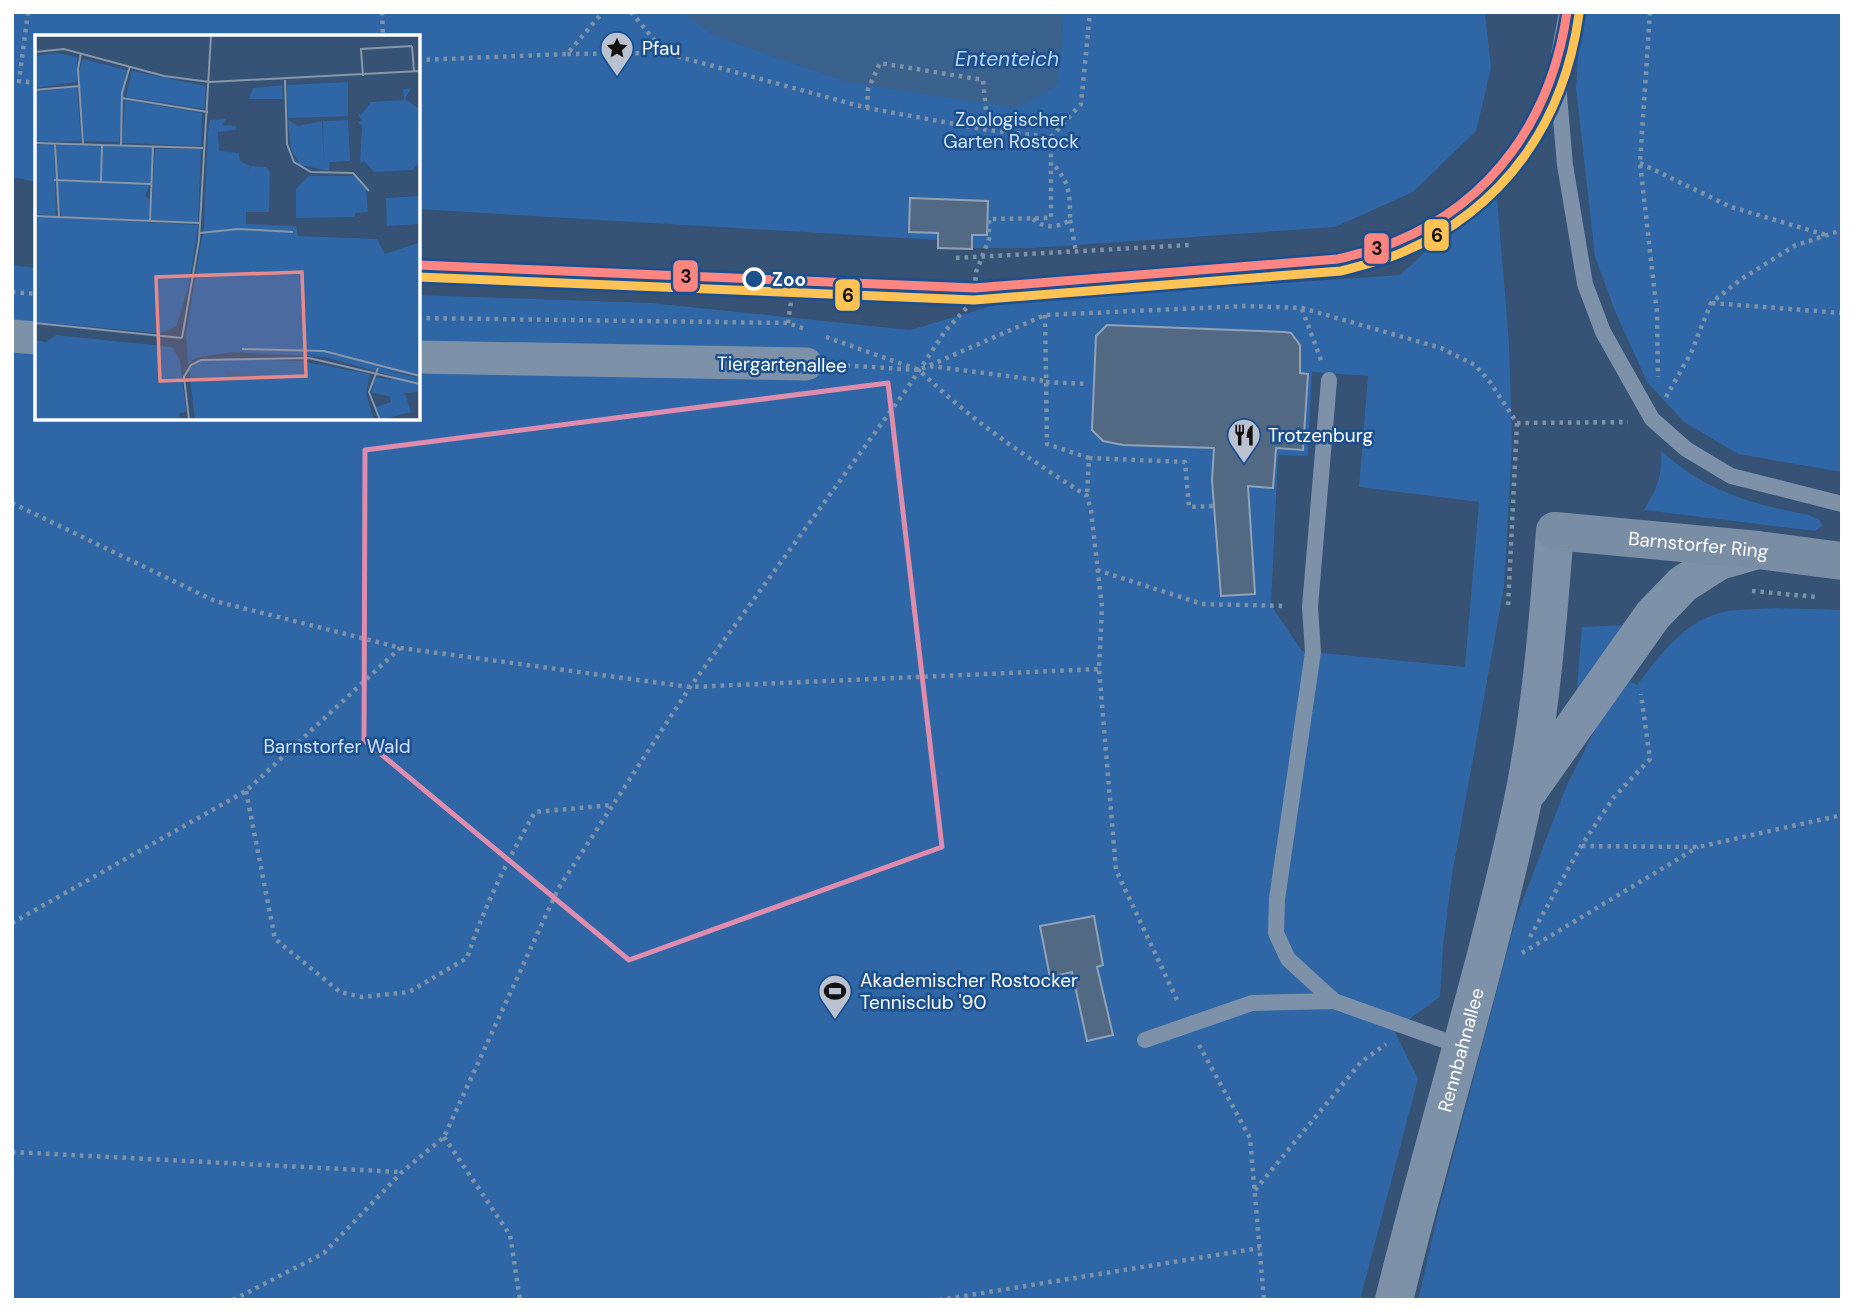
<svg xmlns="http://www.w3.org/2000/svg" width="1854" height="1312" font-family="'DM Sans',sans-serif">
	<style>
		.green { fill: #2f66a5; fill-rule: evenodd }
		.water { fill: #3b618d }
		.building { fill: #526984; stroke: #92a2b6; stroke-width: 2 }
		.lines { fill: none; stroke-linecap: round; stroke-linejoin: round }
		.path { stroke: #7d92a8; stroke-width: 4.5; stroke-dasharray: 3.5 5; stroke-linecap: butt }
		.service { stroke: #7d92a8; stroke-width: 16 }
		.minor { stroke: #7d92a8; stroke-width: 33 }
		.tertiary { stroke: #7d92a8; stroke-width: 38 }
		.secondary { stroke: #798da4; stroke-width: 38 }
		.tram-1-casing { stroke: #1b4f8f; stroke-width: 14 }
		.tram-2-casing { stroke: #1b4f8f; stroke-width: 14 }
		.tram-1 { stroke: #ff8680; stroke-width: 9 }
		.tram-2 { stroke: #ffc254; stroke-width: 9 }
		.marked { fill: none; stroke: #e08cad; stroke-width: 5; stroke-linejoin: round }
		.stop-dot { fill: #1b4f8f; stroke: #fff; stroke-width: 3.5 }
		.labels { text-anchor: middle; stroke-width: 5; stroke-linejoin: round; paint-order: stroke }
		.poi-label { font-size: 19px; fill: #fff; stroke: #1b4f8f; text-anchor: start }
		.park-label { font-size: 19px; fill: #cfe3fa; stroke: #1b4f8f }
		.stop-label { font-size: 19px; font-weight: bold; fill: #fff; stroke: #1b4f8f; text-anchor: start }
		.street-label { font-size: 19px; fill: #fff; stroke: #1b4f8f }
		.water-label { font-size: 21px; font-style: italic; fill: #b5d3f5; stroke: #1b4f8f }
		.inset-road { fill: none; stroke: #8697ac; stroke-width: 2 }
		.view { fill: #e88989; fill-opacity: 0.15; stroke: #e88989; stroke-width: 3.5 }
		.inset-edge { fill: none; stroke: #fff; stroke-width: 3.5 }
		.line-badge { stroke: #1b4f8f; stroke-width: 2.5 }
		.pale-badge-label { font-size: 19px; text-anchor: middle; font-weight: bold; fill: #111 }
	</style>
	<rect width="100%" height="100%" fill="#365274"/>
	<!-- green -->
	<path class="green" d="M12,12H1485L1491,68L1476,131L1413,192L1335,227L1033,248H938L937,240L418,209V37H37V182L12,177Z
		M1581,12H1842V472L1738,454L1684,422L1647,382L1615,311L1595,257L1576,88Z
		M1496,186L1509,343L1512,444L1504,587L1452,875L1443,947L1440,997L1394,1030L1418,1079L1360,1300H12V265L37,268V418H418V295L651,303L910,330L1005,302L1400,275ZM1312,372L1368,376L1359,487L1479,502L1465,667L1302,651L1271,605L1278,455L1308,456Z
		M1661,451C1709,493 1749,503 1809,515L1820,520L1822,526L1815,531L1644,510C1656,490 1663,475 1661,451Z
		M1777,608L1842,610V1300H1418L1440,1205L1516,918L1566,787L1599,722L1624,678L1637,685C1661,654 1686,618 1728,611C1744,609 1761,609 1777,608Z
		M1632,625L1575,713L1582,627Z"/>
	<!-- water -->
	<path class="water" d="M681,12H1062L1063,32L1057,85L1016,108L847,82L715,36Z"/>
	<!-- building -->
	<path class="building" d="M910,198L988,201L987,235H972V249L938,248V233L909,232Z
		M1107,325L1285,332L1291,333L1300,345V373L1308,374L1303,450L1276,448L1273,488L1248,486L1255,594L1221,596L1212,480L1214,448L1123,445L1103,441L1092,430L1096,336Z
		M1094,916L1103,965L1097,967L1113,1035L1087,1041L1072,972L1050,977L1040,926Z"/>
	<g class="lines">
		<!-- path -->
		<path class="path" d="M28,12L19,81L37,83
			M382,12L383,37
			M631,12L665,53
			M1650,12L1640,163L1657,313L1658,377
			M418,60L567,54L603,12
			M867,108L868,89L880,63L983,80L988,130
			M1051,137L1081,104L1090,12
			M1640,163L1731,207L1826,235
			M1033,219C1045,229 1057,228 1070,220C1070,194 1070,182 1052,163
			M1070,220L1076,252
			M956,258L1190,245
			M12,292L37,294
			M953,300H974
			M1712,303L1842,313
			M1302,309L1321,360
			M1045,315L1047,444L1089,458L1087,495
			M418,318L788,323L805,329
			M788,323L791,302
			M826,337L919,370L1045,315L1246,306L1302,308L1441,348L1475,365L1490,382L1517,423L1508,606
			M838,365L919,370C973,422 1025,456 1087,496L1091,511L1102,607L1099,669L1116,870L1178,1002
			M930,366L1046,381
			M1046,382L1088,384
			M1666,397L1691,353L1711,303L1740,280L1794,246L1842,230
			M1517,423L1628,422
			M1089,458L1185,462L1189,507L1214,506
			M12,503L215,601L401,648L690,687L1099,669
			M1097,570L1202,604L1287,606
			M1752,591L1817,597
			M246,791L275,939L340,992L362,997L409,992L467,958C484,907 508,859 535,812L612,805
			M1582,846L1698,847L1842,815
			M12,923L246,791L400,648
			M1530,937L1581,846L1614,797L1650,759L1641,694
			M1522,953L1698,847
			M1199,1045L1250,1138L1264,1300
			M444,1137L510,1235L520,1300
			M12,1152L401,1172
			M1255,1190L1361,1062L1386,1044
			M233,1300L324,1253L402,1172L444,1137L558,889L690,687L906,390L946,330L974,300L976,272L989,239V219L1051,218V137L988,130L867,108L665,53L567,54
			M939,1300L1260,1248"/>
		<!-- service -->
		<path class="service" d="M1567,12L1559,55V96L1565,165L1585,284L1603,332L1652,419L1686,449L1731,476L1842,504
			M1329,380L1310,607L1313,652L1277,899L1276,933L1288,959L1334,1001L1460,1046
			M1145,1040L1252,1003L1334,1001"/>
		<!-- minor -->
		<path class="minor" d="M12,336L37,338
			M418,357L806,364"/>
		<!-- tertiary -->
		<g class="tertiary">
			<path d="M1529,790L1653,615L1683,584L1719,561L1758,550"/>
			<path id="s1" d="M1394,1300C1435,1133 1487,969 1523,800C1541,712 1548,621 1555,531"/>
		</g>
		<!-- secondary -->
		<path class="secondary" id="s2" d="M1555,531L1758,550L1842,561"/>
		<defs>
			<path id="tram-1" d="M418,265L975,288L1338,259C1357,254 1376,250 1395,242C1494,202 1552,116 1567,12"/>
			<path id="tram-2" d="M418,277L974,300L1341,271C1362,265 1383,261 1403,252C1505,208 1564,122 1579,14"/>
		</defs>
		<!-- tram-1 casing -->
		<use href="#tram-1" class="tram-1-casing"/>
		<!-- tram-2 casing -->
		<use href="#tram-2" class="tram-2-casing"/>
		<!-- tram-1 -->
		<use href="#tram-1" class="tram-1"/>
		<!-- tram-2 -->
		<use href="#tram-2" class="tram-2"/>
	</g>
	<!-- marked area -->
	<path class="marked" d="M888,383L942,847L629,960L364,740L365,450Z"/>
	<!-- icons -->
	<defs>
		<symbol id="sight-pin" viewBox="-11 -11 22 30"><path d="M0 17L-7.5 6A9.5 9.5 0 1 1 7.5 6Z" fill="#b9c2ce" stroke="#1b4f8f"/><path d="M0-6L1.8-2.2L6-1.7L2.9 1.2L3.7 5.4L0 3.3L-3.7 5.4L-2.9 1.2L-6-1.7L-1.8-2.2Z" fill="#111"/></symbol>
		<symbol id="restaurant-pin" viewBox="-11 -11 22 30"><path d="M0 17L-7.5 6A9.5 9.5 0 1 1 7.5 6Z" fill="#b9c2ce" stroke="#1b4f8f"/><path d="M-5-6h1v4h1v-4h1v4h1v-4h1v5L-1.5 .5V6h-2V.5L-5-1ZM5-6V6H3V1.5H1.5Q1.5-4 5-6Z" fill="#111"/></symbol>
		<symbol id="stadium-pin" viewBox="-11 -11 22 30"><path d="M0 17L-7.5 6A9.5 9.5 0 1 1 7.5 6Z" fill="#b9c2ce" stroke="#1b4f8f"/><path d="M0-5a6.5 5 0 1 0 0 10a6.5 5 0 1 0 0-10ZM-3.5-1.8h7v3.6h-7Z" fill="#111"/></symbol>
	</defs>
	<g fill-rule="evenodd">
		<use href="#sight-pin" x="598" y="29" width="38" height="52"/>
		<use href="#restaurant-pin" x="1225" y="416" width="38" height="52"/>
		<use href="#stadium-pin" x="816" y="972" width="38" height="52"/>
	</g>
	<!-- markers -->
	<circle class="stop-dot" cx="754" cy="279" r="10"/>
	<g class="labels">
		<!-- poi labels -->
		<g class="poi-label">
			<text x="642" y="55">Pfau</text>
			<text x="1268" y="442">Trotzenburg</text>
			<text x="860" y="987">Akademischer Rostocker<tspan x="860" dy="22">Tennisclub '90</tspan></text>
		</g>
		<!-- park labels -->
		<g class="park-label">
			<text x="1011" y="126">Zoologischer<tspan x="1011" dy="22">Garten Rostock</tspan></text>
			<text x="337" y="753">Barnstorfer Wald</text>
		</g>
		<!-- stop labels -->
		<g class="stop-label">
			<text x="772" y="286">Zoo</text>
		</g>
		<!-- street labels -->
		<g class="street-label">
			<text transform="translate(782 364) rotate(1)" y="7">Tiergartenallee</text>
			<text dy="7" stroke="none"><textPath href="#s2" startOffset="144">Barnstorfer Ring</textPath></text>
			<text dy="7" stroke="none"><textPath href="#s1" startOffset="259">Rennbahnallee</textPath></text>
		</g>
		<!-- water labels -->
		<g class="water-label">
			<text x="1007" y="66">Ententeich</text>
		</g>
	</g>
	<!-- overview -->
	<g transform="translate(35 35)">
		<rect width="385" height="385" fill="#365274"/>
		<path d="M21,18L42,22V47L0,53V21ZM48,24L92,35L84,107L49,106L44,37ZM97,36L170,51V74L91,62ZM313,47V81L253,83L252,50ZM247,50L248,64H214L218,53ZM42,52L46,106L0,107V57ZM376,53L370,64L383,73L385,127L377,135L339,137L329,126L325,128L327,92L323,87L327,86L323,78L326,80L336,67L369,65L368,54ZM90,65L167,78L166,111L87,108ZM191,84L187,90L201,91V95L183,97L184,116L204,118L205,126L215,131L213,137L216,131L232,132L235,138L234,177H211V189L261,191L263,201L342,204L350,219L383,208L385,203V341L342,334L385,343V357L370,358L376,377L346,385L341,372L356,367L354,361L337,358L339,342L356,345L358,341L290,322L198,317L160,323L153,330L151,299L169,190L173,96L175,85ZM253,85L263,91L287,86L289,127L288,86L313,85L315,126L295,127L294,136L265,130L256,114ZM0,110H19L21,181L0,179ZM22,110L117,112L116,148L21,144ZM120,114H166L163,187L116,185ZM273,141H319L331,153L333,177L320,178V182L261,183V154ZM21,146L115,149L110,161L115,165L114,185L26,181ZM385,161V189L352,191L351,163ZM0,181L163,190L154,250L141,292L125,298L0,287ZM21,300L137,312L145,325L151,377L144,378V385H0V305L11,307ZM194,324L266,326L335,339L331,358L339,385H160L154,334L165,326Z" fill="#2f66a5"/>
		<path d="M191,335L215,340L218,345L190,346Z" fill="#3b618d"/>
		<path class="inset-road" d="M377,11L379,36M0,17L29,14L129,41L175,47L385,36M46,18L43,34L48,109M328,41L326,14L377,11M250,45L252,109L259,127L276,137L318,138L334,156M0,55L45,51M87,63L173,77M0,108L168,113M20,108L24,183M86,110L87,58L95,31M19,145L116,149M66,147L67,109M0,181L165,188M115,186L118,111M165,198L203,194L258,197M0,288L147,303M147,303L164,205L176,0M207,314L289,316L385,341M343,333L334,357L345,385M154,385L149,342L156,330L166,325L274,323L385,349"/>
		<path class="view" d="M267,237L271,341L125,346L121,242Z"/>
		<rect width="385" height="385" class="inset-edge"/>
	</g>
	<g class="line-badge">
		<rect x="1423" y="218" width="27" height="34" rx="7" fill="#ffc254"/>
		<rect x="1363" y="232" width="27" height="33" rx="7" fill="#ff8680"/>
		<rect x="672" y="259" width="27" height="34" rx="7" fill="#ff8680"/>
		<rect x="834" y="278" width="27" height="34" rx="7" fill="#ffc254"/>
	</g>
	<g class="pale-badge-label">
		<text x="1437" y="242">6</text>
		<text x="1377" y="255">3</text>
		<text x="686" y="283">3</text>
		<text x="848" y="302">6</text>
	</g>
	<!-- border -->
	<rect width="1854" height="1312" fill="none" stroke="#ffffff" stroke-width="28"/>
</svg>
